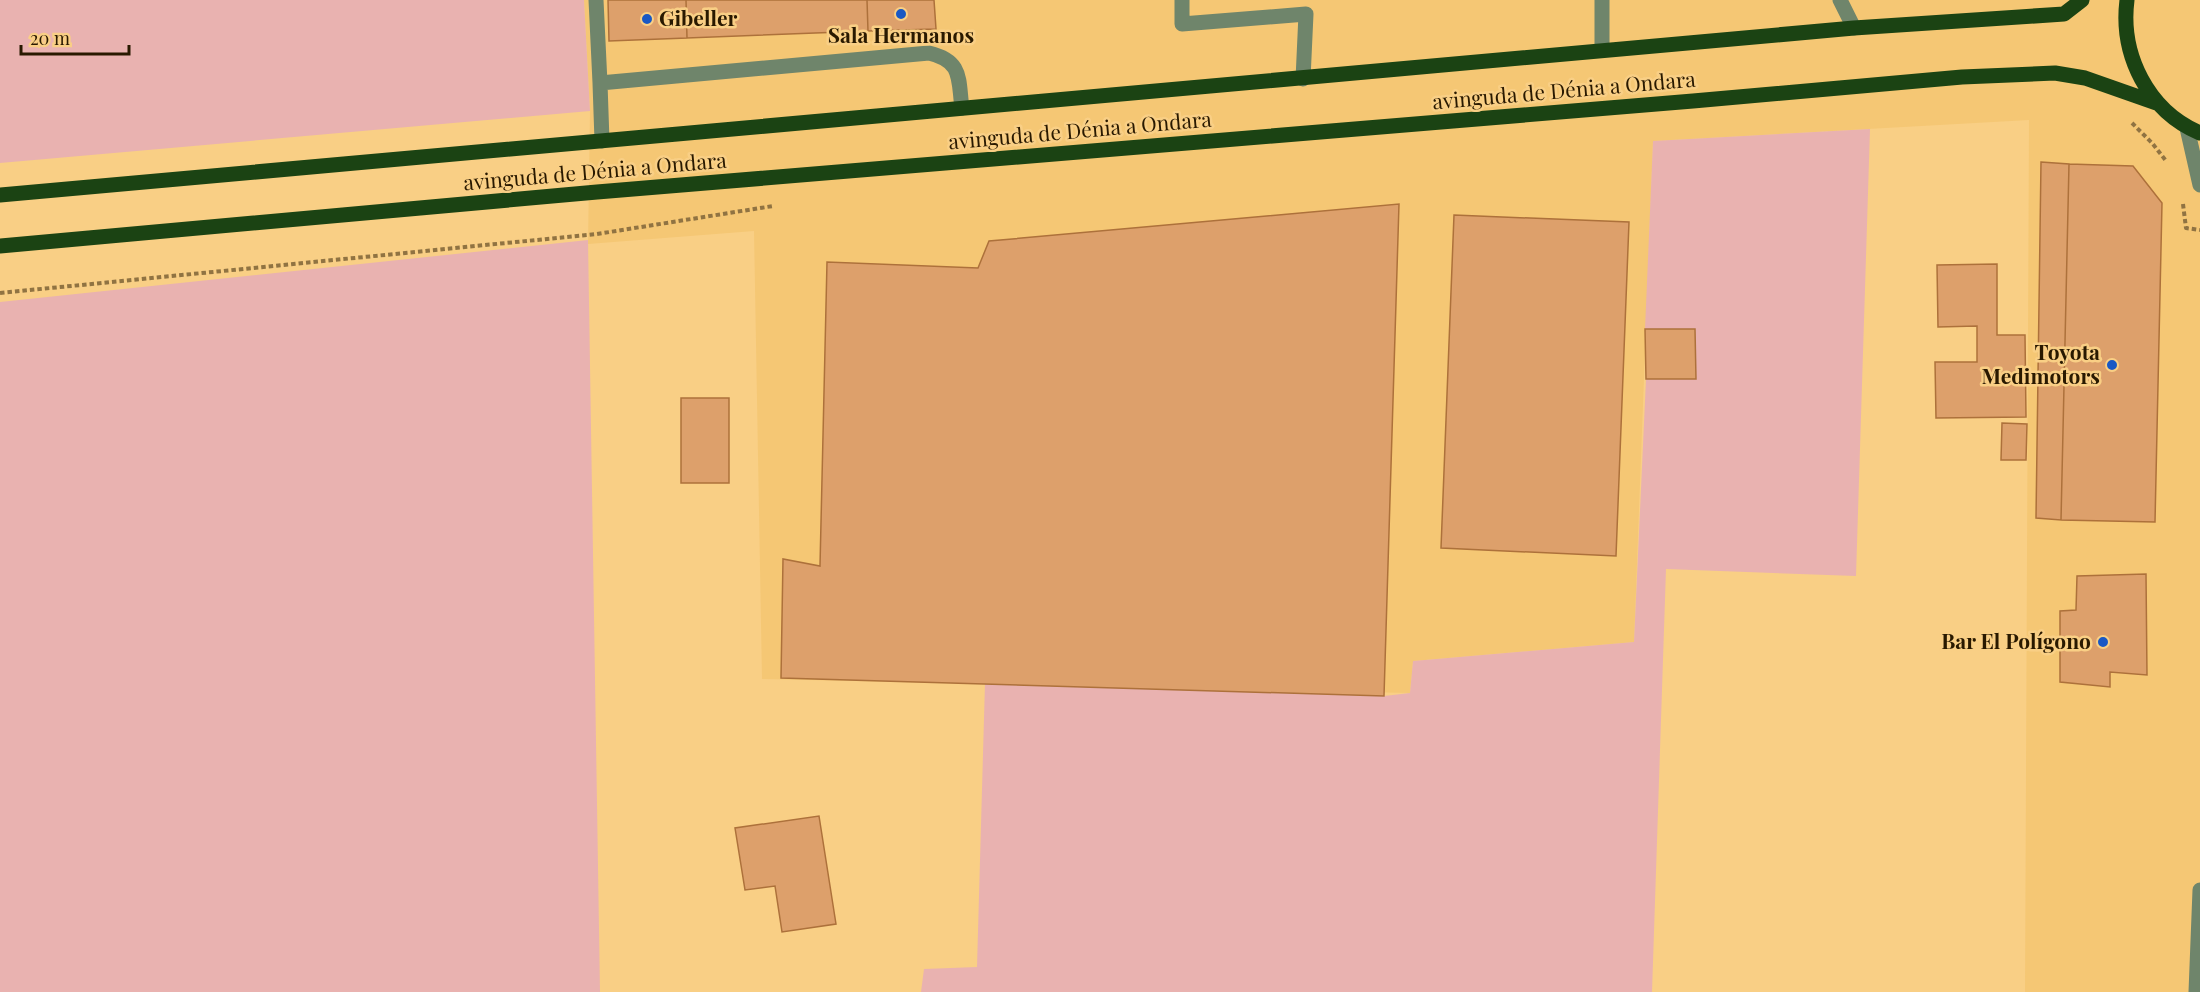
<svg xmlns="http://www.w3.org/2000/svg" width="2200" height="992" font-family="'Playfair Display',serif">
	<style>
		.built { fill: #f5c774 }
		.green { fill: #e9b2b0 }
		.building { fill: #dda06b; stroke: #ad713b; stroke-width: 1.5 }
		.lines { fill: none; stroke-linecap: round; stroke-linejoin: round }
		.path { stroke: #907342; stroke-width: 4; stroke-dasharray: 4.5 3; stroke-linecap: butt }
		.minor { stroke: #6f856b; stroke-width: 15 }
		.major { stroke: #1b4313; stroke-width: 15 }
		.poi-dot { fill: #1958c4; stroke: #f9cf85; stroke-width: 2 }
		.labels { text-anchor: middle; stroke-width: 5; stroke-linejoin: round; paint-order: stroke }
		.poi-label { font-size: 21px; font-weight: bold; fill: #291900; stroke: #f9cf85; text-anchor: end }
		.street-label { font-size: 21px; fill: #291900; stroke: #f9cf85 }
	</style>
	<rect width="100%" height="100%" fill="#f9cf85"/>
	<!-- built -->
	<path class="built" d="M584,0H2200V992H2025L2029,120L1653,141L1634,642L1413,661L1410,693L762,679L754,231L588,244L590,111Z"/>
	<!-- green -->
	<path class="green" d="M0,0H584L590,111L0,163Z
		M1870,129L1856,576L1666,569L1652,992H921L924,969L977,967L985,683L1384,696L1410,693L1413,661L1634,642L1646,379L1696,378L1695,329H1645L1653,141Z
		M588,240L600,992H0V302Z"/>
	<!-- building -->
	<path class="building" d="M608,0H686L687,38L609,41Z
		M686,0H867L868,31L687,38Z
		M867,0H934L936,29L868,31Z
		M2041,162L2069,164L2061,520L2036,518Z
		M2069,164L2133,166L2162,203L2155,522L2061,520Z
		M1399,204L1384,696L781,678L783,559L820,566L827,262L978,268L989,241Z
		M1454,215L1629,222L1616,556L1441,548Z
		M1997,264V335H2025L2026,417L1936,418L1935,362H1977V326L1938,327L1937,265Z
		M1645,329H1695L1696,379H1646Z
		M681,398H729V483H681Z
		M2002,423L2027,424L2026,460H2001Z
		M2146,574L2147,675L2110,672V687L2060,682V611L2076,610L2077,576Z
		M819,816L836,924L782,932L775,886L745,890L735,828Z"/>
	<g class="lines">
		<!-- path -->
		<path class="path" d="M2132,123L2152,143L2167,162
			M2183,204L2186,228L2200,230
			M0,293L597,234L773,206"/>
		<!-- minor -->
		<path class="minor" d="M596,0L600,83
			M1182,0V24L1306,14L1303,79
			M1602,0V50
			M1840,0L1854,28
			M2187,128L2200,185
			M602,141L600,83L929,53C963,61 958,79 962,108
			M2196,992L2200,890"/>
		<!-- major -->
		<path class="major" d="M2127,0C2120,55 2148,111 2200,133
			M0,195L1854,28L2064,14L2082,0
			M0,246L597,192L1693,101L1962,77L2055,73L2085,78L2159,104"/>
	</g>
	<!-- markers -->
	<g class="poi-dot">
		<circle cx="901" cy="14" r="6"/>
		<circle cx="647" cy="19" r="6"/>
		<circle cx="2112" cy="365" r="6"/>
		<circle cx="2103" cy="642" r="6"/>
	</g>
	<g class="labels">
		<!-- poi labels -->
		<g class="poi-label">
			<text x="659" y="26" text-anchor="start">Gibeller</text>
			<text x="901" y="43" text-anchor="middle">Sala Hermanos</text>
			<text x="2100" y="360">Toyota<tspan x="2100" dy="24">Medimotors</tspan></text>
			<text x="2091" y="649">Bar El Polígono</text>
		</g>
		<!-- street labels -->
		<g class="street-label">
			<text transform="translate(1564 91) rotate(-5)" y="7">avinguda de Dénia a Ondara</text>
			<text transform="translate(1080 131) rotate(-5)" y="7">avinguda de Dénia a Ondara</text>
			<text transform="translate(595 172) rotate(-5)" y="7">avinguda de Dénia a Ondara</text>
		</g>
	</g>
	<!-- scale -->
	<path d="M21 45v9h108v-9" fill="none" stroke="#291900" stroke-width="3"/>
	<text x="30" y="45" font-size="18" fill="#291900" stroke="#f9cf85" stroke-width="4.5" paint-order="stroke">20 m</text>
</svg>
